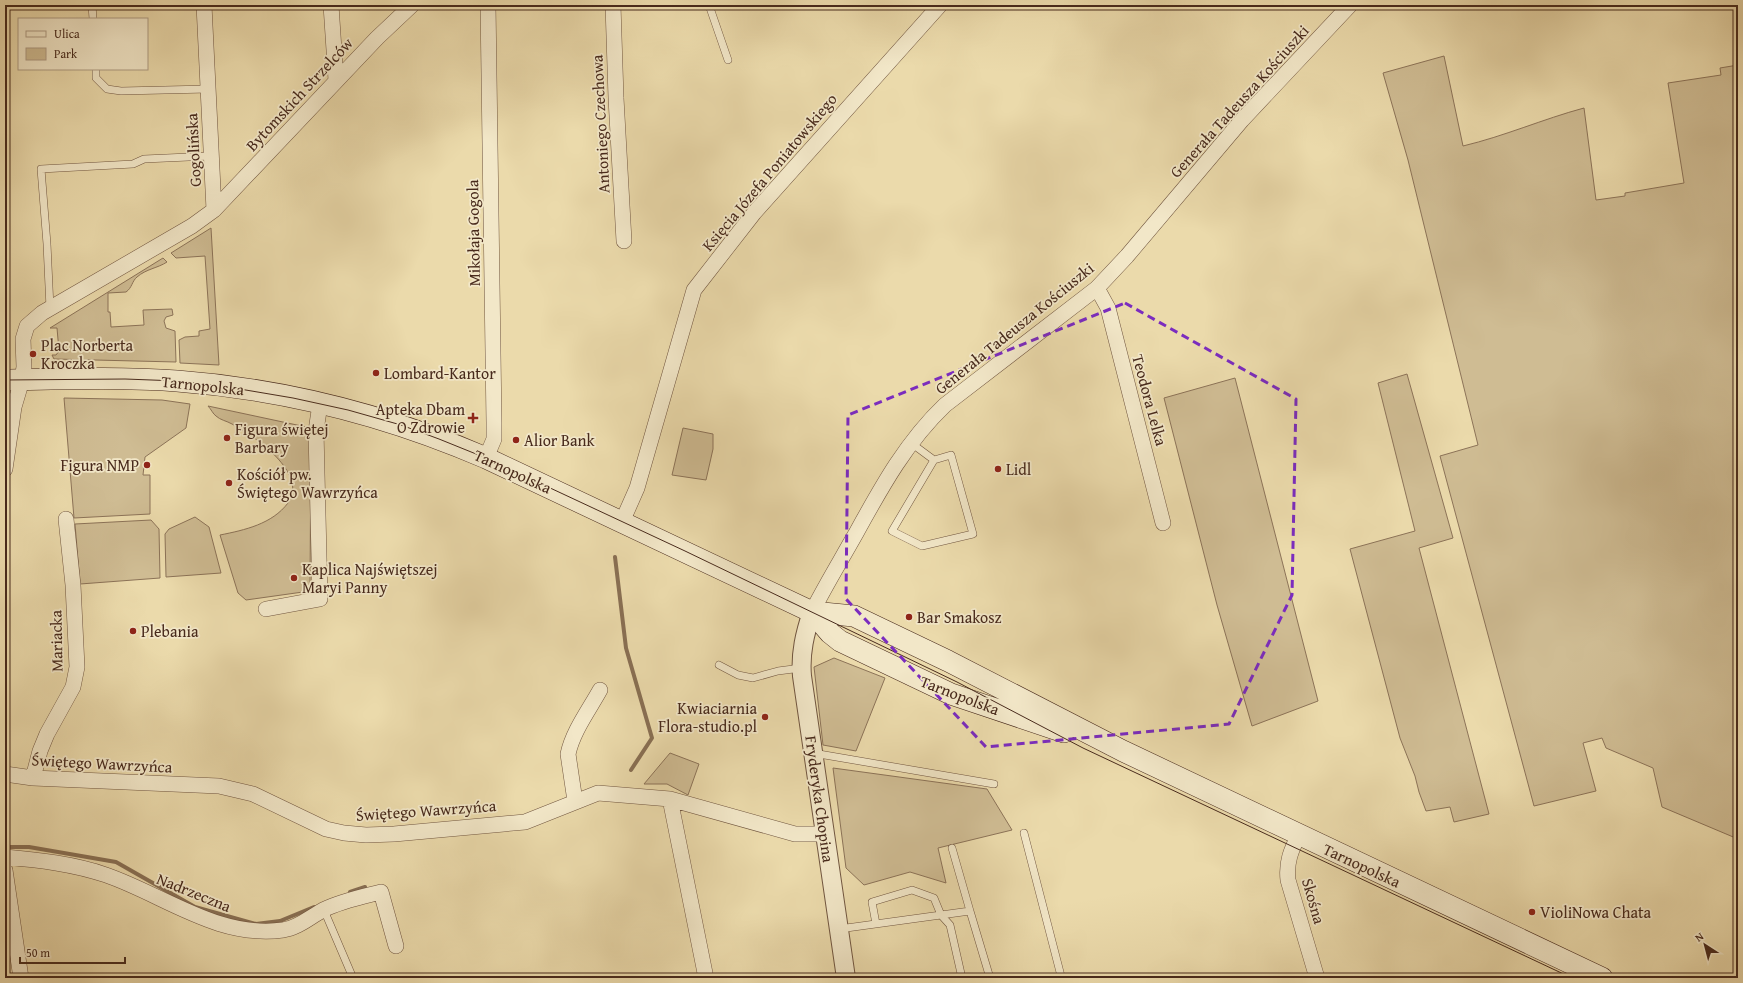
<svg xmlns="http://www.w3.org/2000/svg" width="1743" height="983" font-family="'Gentium Book Plus',serif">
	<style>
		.green { fill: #cfbc93; stroke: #8c7358 }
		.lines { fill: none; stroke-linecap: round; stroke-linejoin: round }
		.stream { stroke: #897054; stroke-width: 4 }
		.service-casing { stroke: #715640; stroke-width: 8 }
		.minor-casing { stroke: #715640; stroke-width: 16 }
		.tertiary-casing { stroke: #715640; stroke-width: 20 }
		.secondary-casing { stroke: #482a1c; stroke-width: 22 }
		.service { stroke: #f2e7c8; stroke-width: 7 }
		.minor { stroke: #f2e7c8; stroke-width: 15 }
		.tertiary { stroke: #f2e7c8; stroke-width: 18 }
		.secondary { stroke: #f2e7c8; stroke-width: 21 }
		.tram { stroke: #482a1c; stroke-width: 1 }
		.marked { fill: none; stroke: #7b2cbf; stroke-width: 3; stroke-dasharray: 8 5; stroke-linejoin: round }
		.poi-dot { fill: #8f2418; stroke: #f2e7c8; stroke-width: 1.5 }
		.labels { text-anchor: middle; stroke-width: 3.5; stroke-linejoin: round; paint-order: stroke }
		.street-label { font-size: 16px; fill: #482a1c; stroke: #f2e7c8 }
		.poi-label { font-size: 16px; fill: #482a1c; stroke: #f2e7c8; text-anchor: start }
	</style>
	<rect width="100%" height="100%" fill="#ebdaab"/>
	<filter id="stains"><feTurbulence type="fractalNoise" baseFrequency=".005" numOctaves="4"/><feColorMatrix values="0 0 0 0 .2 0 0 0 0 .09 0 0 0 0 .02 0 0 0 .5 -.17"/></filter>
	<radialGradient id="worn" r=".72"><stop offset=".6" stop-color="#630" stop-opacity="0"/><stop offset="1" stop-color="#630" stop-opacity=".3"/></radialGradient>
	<!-- green -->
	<path class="green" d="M1444,56L1463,146C1505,136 1543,119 1584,108L1596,200L1625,196V193L1684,183L1668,83L1721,75L1720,68L1738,65V839L1662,807L1653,768L1606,748L1602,738L1583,743L1596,791L1534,806L1440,456L1478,445L1408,160L1383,73Z
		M211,228L219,365L180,363L179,340L185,337L199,336V331L210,329L205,256L176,258L171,253Z
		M163,258L167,262C158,268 146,269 137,277C132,281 132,288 126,292L108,293V312H110L111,327L144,325L143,310L172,309L173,315L166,317L164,321L166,328L175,331L176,362L54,359L52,355H56L59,351L57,328H50Z
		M1407,374L1453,538L1419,548L1489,814L1454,822L1450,807L1426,811L1419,792L1415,776L1400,738L1350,549L1415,531L1378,383Z
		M1235,378L1318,701L1252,726L1217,605L1164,398Z
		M64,398L162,400L190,404L186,428L145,457L143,475H150V514L74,518Z
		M208,406L311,428L310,591L246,600L238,593L220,535C245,530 272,524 288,503C309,474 255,436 232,424C227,421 220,420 216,416C213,414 211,409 208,406Z
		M683,428L713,434V449L706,480L672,475Z
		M195,517L209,527L221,573L166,577L165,534L169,529Z
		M151,520L159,529L160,578L80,584L75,524Z
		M834,658L885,678L856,751L823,745L814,667Z
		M670,753L699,764L688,795L667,784H644Z
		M833,768L987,789L1012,830L938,848L946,883L910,872L864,885L846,868Z"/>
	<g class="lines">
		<!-- stream -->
		<path class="stream" d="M615,557L626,648L652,738L631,770
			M5,847H29L116,862L195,907L256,924L280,921L314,907
			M350,892L365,887"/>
		<defs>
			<path id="service" d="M92,5L93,19
				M709,5L728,60
				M96,69V78L107,89L121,91L208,89
				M50,308L47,244L41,169L133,164L144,159L211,156
				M911,443L934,460L951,455L973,534L922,546L892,531L934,460
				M719,665L738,675L753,678L778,671L801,668
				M813,753L994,784
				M1024,833L1061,976L1056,978
				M952,848L970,911
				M324,910L353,978
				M876,924L872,902L912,890L934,898L941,915L950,925L962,978
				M839,929L970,911L990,978"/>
			<path id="minor" d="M204,5L214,210
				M331,5L336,80
				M613,5L616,98L624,241
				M1097,288L1108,308L1163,523
				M486,458L494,439V422L488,5
				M5,469L14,407L22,380L24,367L23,339L27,326L42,313L192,226L214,210L377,38L412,5
				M622,522L637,488L694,290L754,213L940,5
				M266,609L320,599L316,431L320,404
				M812,612C825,586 841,560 855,535C881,488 906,442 945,405L1097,288L1127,256L1242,120L1350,5
				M5,774L33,778L219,786L253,794L326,829L344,833L366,835L394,834L525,822L598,793L670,799L795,834H825
				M33,778L40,751L47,734L73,687L77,667L73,585L66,519
				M670,799L706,978
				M575,801L568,754C573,731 589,710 600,690
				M1299,835C1291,850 1286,862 1288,880L1317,978
				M5,857C39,860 74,864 106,875C164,895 218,939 283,930C298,928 310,917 323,910C341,901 361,897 381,892L396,946
				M5,870L21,978"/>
			<path id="tertiary" d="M812,612C805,633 800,653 802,676L846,978"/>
			<path id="secondary" d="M5,380C62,379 120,377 177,381C283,389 389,416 486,458L812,612L854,616L948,661L1123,751L1602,978
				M812,612L830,633L840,641L951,694L1064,732"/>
		</defs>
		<!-- service casing -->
		<use href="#service" class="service-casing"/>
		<!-- minor casing -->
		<use href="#minor" class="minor-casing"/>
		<!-- tertiary casing -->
		<use href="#tertiary" class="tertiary-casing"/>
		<!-- secondary casing -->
		<use href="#secondary" class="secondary-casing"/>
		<!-- service -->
		<use href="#service" class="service"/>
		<!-- minor -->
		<use href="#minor" class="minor"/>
		<!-- tertiary -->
		<use href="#tertiary" class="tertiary"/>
		<!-- secondary -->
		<use href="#secondary" class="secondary"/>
		<!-- tram -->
		<path class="tram" d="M5,380L125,379L178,381L222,386L293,398L348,410L401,425L439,439L486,458L685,551L957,682L1083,748L1572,978"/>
	</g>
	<!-- marked area -->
	<path class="marked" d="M1125,303L1296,399L1292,595L1229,724L986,747L846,599L848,415Z"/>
	<!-- markers -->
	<g class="poi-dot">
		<circle cx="33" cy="354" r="4"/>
		<circle cx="376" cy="373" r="4"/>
		<path d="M471 412h4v4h4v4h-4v4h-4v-4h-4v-4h4z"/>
		<circle cx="227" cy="438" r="4"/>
		<circle cx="516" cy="440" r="4"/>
		<circle cx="147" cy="465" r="4"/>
		<circle cx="998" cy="469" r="4"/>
		<circle cx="229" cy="483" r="4"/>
		<circle cx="294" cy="578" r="4"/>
		<circle cx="909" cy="617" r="4"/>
		<circle cx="133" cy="631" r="4"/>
		<circle cx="765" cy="717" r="4"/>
		<circle cx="1532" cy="912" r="4"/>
	</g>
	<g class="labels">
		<!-- street labels -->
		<g class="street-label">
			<text transform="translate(299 94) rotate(-47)" y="6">Bytomskich Strzelców</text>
			<text transform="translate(1239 101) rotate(-48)" y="6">Generała Tadeusza Kościuszki</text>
			<text transform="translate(600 124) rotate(-93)" y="6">Antoniego Czechowa</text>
			<text transform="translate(193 150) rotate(-93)" y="6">Gogolińska</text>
			<text transform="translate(769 172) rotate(-50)" y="6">Księcia Józefa Poniatowskiego</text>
			<text transform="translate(473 233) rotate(-91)" y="6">Mikołaja Gogola</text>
			<text transform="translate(1014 328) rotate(-39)" y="6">Generała Tadeusza Kościuszki</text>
			<text transform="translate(203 385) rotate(6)" y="6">Tarnopolska</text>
			<text transform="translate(1150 400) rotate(75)" y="6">Teodora Lelka</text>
			<text transform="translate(513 471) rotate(25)" y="6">Tarnopolska</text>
			<text transform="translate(56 641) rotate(-91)" y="6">Mariacka</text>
			<text transform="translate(960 695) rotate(21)" y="6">Tarnopolska</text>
			<text transform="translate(102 763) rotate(3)" y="6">Świętego Wawrzyńca</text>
			<text transform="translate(820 799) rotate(82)" y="6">Fryderyka Chopina</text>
			<text transform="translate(426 810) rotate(-4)" y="6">Świętego Wawrzyńca</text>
			<text transform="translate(1362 865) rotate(25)" y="6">Tarnopolska</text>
			<text transform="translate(194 892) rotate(22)" y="6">Nadrzeczna</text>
			<text transform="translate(1314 901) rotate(74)" y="6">Skośna</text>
		</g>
		<!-- poi labels -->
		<g class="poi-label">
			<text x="41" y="351">Plac Norberta<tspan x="41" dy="18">Kroczka</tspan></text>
			<text x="384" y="379">Lombard-Kantor</text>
			<text x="465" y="415" text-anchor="end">Apteka Dbam<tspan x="465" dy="18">O Zdrowie</tspan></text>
			<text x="235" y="435">Figura świętej<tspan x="235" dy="18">Barbary</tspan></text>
			<text x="524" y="446">Alior Bank</text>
			<text x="139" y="471" text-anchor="end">Figura NMP</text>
			<text x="1006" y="475">Lidl</text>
			<text x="237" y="480">Kościół pw.<tspan x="237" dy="18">Świętego Wawrzyńca</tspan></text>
			<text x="302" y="575">Kaplica Najświętszej<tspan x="302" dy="18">Maryi Panny</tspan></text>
			<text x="917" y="623">Bar Smakosz</text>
			<text x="141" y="637">Plebania</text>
			<text x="757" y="714" text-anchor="end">Kwiaciarnia<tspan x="757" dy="18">Flora-studio.pl</tspan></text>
			<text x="1540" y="918">VioliNowa Chata</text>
		</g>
	</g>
	<!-- margin -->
	<rect width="1743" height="983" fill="none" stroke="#ebdaab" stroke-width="20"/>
	<rect x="6" y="6" width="1731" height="971" fill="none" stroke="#482a1c" stroke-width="2"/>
	<rect x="10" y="10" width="1723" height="963" fill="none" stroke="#482a1c"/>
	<!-- legend -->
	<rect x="18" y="18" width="130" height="52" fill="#f2e7c8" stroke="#ae9b83"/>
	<rect x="26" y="31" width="20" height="6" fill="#f2e7c8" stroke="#ae9b83"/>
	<text x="54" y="38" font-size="12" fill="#482a1c">Ulica</text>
	<rect x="26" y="48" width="20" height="12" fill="#cfbc93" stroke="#ae9b83"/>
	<text x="54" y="58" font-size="12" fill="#482a1c">Park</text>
	<!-- north arrow -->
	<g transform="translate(1705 945) rotate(324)" stroke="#f2e7c8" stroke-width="3" paint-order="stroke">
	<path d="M0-3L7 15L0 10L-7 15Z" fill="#482a1c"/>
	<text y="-6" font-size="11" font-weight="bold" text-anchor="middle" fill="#482a1c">N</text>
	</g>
	<!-- scale -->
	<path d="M20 957v6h105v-6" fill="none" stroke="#482a1c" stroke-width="2"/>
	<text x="26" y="957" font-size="12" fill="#482a1c" stroke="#f2e7c8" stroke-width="3" paint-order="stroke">50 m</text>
	<rect width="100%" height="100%" filter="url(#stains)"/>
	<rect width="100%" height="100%" fill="url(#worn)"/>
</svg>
